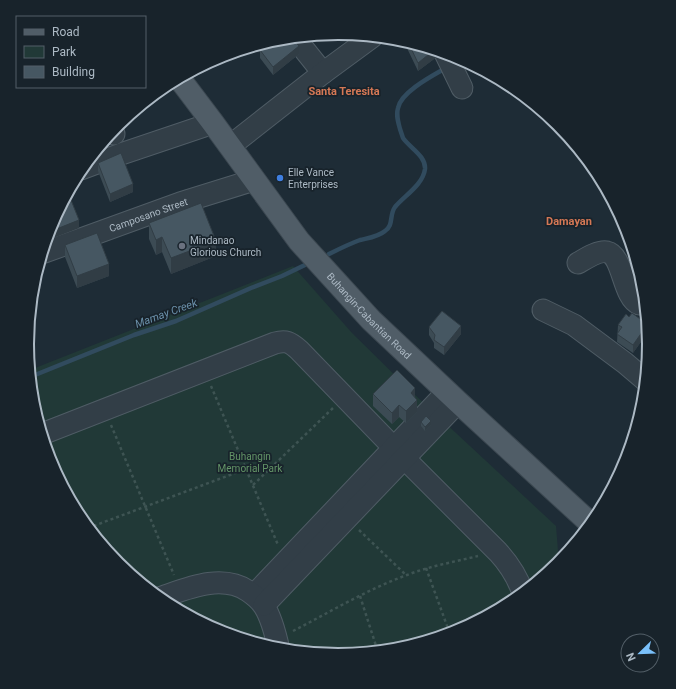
<svg xmlns="http://www.w3.org/2000/svg" width="676" height="689" font-family="Roboto,sans-serif">
	<style>
		.green { fill: #213937 }
		.lines { fill: none; stroke-linecap: round; stroke-linejoin: round }
		.stream { stroke: #314b5e; stroke-width: 4.5 }
		.minor-casing { stroke: #4f5c65; stroke-width: 23 }
		.major-casing { stroke: #3b4750; stroke-width: 24 }
		.path { stroke: #3e5453; stroke-width: 2.5; stroke-dasharray: 3 3; stroke-linecap: butt }
		.minor { stroke: #323e47; stroke-width: 21 }
		.major { stroke: #505d67; stroke-width: 22 }
		.wall { fill: #3c4b54 }
		.shaded-wall { fill: #313d45 }
		.building { fill: #465762; stroke: #313d45 }
		.shop-dot { fill: #3f7fe0; stroke: #18232b; stroke-width: 1.5 }
		.worship-dot { fill: #6b7280; stroke: #18232b; stroke-width: 1.5 }
		.labels { text-anchor: middle; stroke-width: 3.5; stroke-linejoin: round; paint-order: stroke }
		.poi-label { font-size: 10px; fill: #acb9c4; stroke: #18232b; text-anchor: start }
		.street-label { font-size: 10px; fill: #acb9c4; stroke: #18232b }
		.park-label { font-size: 10px; fill: #639467; stroke: #18232b }
		.neighbourhood-label { font-size: 11px; font-weight: bold; fill: #d57855; stroke: #18232b }
		.water-label { font-size: 11px; font-style: italic; fill: #6b90aa; stroke: #18232b }
		.rim { fill: none; stroke: #acb9c4; stroke-width: 2 }
	</style>
	<rect width="100%" height="100%" fill="#1e2c36"/>
	<!-- green -->
	<path class="green" d="M293,266L352,333L413,393L556,526L559,563L511,603L457,632L398,650L338,655L277,649L219,632L165,603L118,564L79,517L51,463L33,405L30,370Z"/>
	<g class="lines">
		<!-- stream -->
		<path class="stream" d="M329,254C339,249 349,244 360,240C368,238 378,237 385,231C394,225 389,215 395,207C404,196 423,185 425,169C426,156 410,148 403,138C402,135 401,132 400,129C398,122 396,115 398,108C401,92 432,76 446,68
			M30,377L134,335L176,321L251,288L282,276L307,264"/>
		<defs>
			<g id="minor">
				<path d="M295,38L323,73"/>
				<path d="M445,53L462,88"/>
				<path d="M112,132L114,134"/>
				<path d="M230,146L323,73L372,37"/>
				<path d="M81,169L121,154L213,123"/>
				<path id="s1" d="M42,253L180,203L254,180"/>
				<path d="M578,263C585,259 599,250 607,252C623,255 623,298 639,304C640,304 644,304 645,304"/>
				<path d="M543,310L574,325L625,363L645,380"/>
				<path d="M42,434L275,343C286,340 290,342 299,350L394,448L498,552C510,565 517,576 523,593"/>
				<path d="M254,595L447,392"/>
				<path d="M159,598C186,589 221,573 248,591C254,595 260,600 264,606C271,617 276,636 279,650"/>
				<path d="M264,605L458,402"/>
			</g>
			<g id="major">
				<path id="s2" d="M179,78L213,123L299,241L371,320L458,402L591,524"/>
			</g>
		</defs>
		<!-- minor casing -->
		<use href="#minor" class="minor-casing"/>
		<!-- major casing -->
		<use href="#major" class="major-casing"/>
		<!-- path -->
		<path class="path" d="M211,386L278,545
			M111,425L174,575
			M253,485L333,408
			M88,528L246,469
			M359,530L406,575
			M426,568L450,634
			M360,596L378,652
			M293,631C330,612 368,589 407,575C430,566 454,562 478,556"/>
		<!-- minor -->
		<use href="#minor" class="minor"/>
		<!-- major -->
		<use href="#major" class="major"/>
	</g>
	<!-- wall -->
	<path class="wall" d="M404,41L438,51V56L418,71L404,42Z
		M260,50L299,54L273,75L260,58Z
		M98,163L133,192L110,202L98,171Z
		M149,223L216,256L171,274L162,252L156,255L149,239Z
		M65,245L109,276L77,288L65,257Z
		M618,325L648,330V332L633,353L617,342Z
		M429,327L461,334L444,355L434,348V343L429,335Z
		M373,394L415,398L417,412L406,423L399,417L392,424L373,406Z
		M421,422L431,425L425,431L421,426Z"/>
	<!-- shaded-wall -->
	<path class="shaded-wall" d="M299,46V54L273,75V67Z
		M434,50L438,51V56L418,71V63Z
		M133,184V192L110,202V194Z
		M79,220V228L48,240L49,232Z
		M162,237V252L156,255V240Z
		M216,241V256L171,274V258Z
		M109,264V276L77,288V276Z
		M647,325L648,332L633,353V345Z
		M461,326V334L444,355V347Z
		M415,388V400L411,393Z
		M417,400V412L406,423V411Z
		M399,405V417L392,424V413Z
		M431,421V425L425,431V427Z"/>
	<!-- building -->
	<path class="building" d="M292,38L299,46L273,67L260,50L271,41L278,39Z
		M408,42L434,50L418,63Z
		M121,153L133,184L110,194L98,163Z
		M66,196L71,200L79,220L49,232L51,225Z
		M201,203L216,241L171,258L162,237L156,240L149,223Z
		M97,233L109,264L77,276L65,245Z
		M442,311L461,326L444,347L434,340L435,335L429,327Z
		M632,313L647,324V325L633,345L617,334L622,327L618,325L626,314L629,317Z
		M397,370L415,388L411,393L417,400L406,411L399,405L392,413L373,394Z
		M426,416L431,421L425,427L421,422Z"/>
	<!-- markers -->
	<circle class="shop-dot" cx="280" cy="178" r="4"/>
	<circle class="worship-dot" cx="182" cy="246" r="4"/>
	<g class="labels">
		<!-- poi labels -->
		<g class="poi-label">
			<text x="288" y="176">Elle Vance<tspan x="288" dy="12">Enterprises</tspan></text>
			<text x="190" y="244">Mindanao<tspan x="190" dy="12">Glorious Church</tspan></text>
		</g>
		<!-- street labels -->
		<g class="street-label">
			<text dy="4" stroke="none"><textPath href="#s1" startOffset="113">Camposano Street</textPath></text>
			<text dy="4" stroke="none"><textPath href="#s2" startOffset="305">Buhangin-Cabantian Road</textPath></text>
		</g>
		<!-- park labels -->
		<g class="park-label">
			<text x="250" y="460">Buhangin<tspan x="250" dy="12">Memorial Park</tspan></text>
		</g>
		<!-- neighbourhood labels -->
		<g class="neighbourhood-label">
			<text x="344" y="95">Santa Teresita</text>
			<text x="569" y="225">Damayan</text>
		</g>
		<!-- water labels -->
		<g class="water-label">
			<text transform="translate(166 313) rotate(-20)" y="4">Mamay Creek</text>
		</g>
	</g>
	<!-- crop -->
	<path d="M0 0H676V689H0ZM34 344a304 304 0 1 1 608 0a304 304 0 1 1-608 0Z" fill="#18232b" fill-rule="evenodd"/>
	<path class="rim" d="M34 344a304 304 0 1 1 608 0a304 304 0 1 1-608 0Z"/>
	<!-- legend -->
	<rect x="16" y="16" width="130" height="72" fill="#18232b" stroke="#535f68"/>
	<rect x="24" y="29" width="20" height="6" fill="#505d67" stroke="#535f68"/>
	<text x="52" y="36" font-size="12" fill="#acb9c4">Road</text>
	<rect x="24" y="46" width="20" height="12" fill="#213937" stroke="#535f68"/>
	<text x="52" y="56" font-size="12" fill="#acb9c4">Park</text>
	<rect x="24" y="66" width="20" height="12" fill="#465762" stroke="#535f68"/>
	<text x="52" y="76" font-size="12" fill="#acb9c4">Building</text>
	<!-- north arrow -->
	<g transform="translate(640 653) rotate(247)"><circle r="19" fill="#18232b" stroke="#535f68"/>
	<path d="M0-3L7 15L0 10L-7 15Z" fill="#7ac0fa"/>
	<text y="-6" font-size="11" font-weight="bold" text-anchor="middle" fill="#acb9c4">N</text>
	</g>
</svg>
